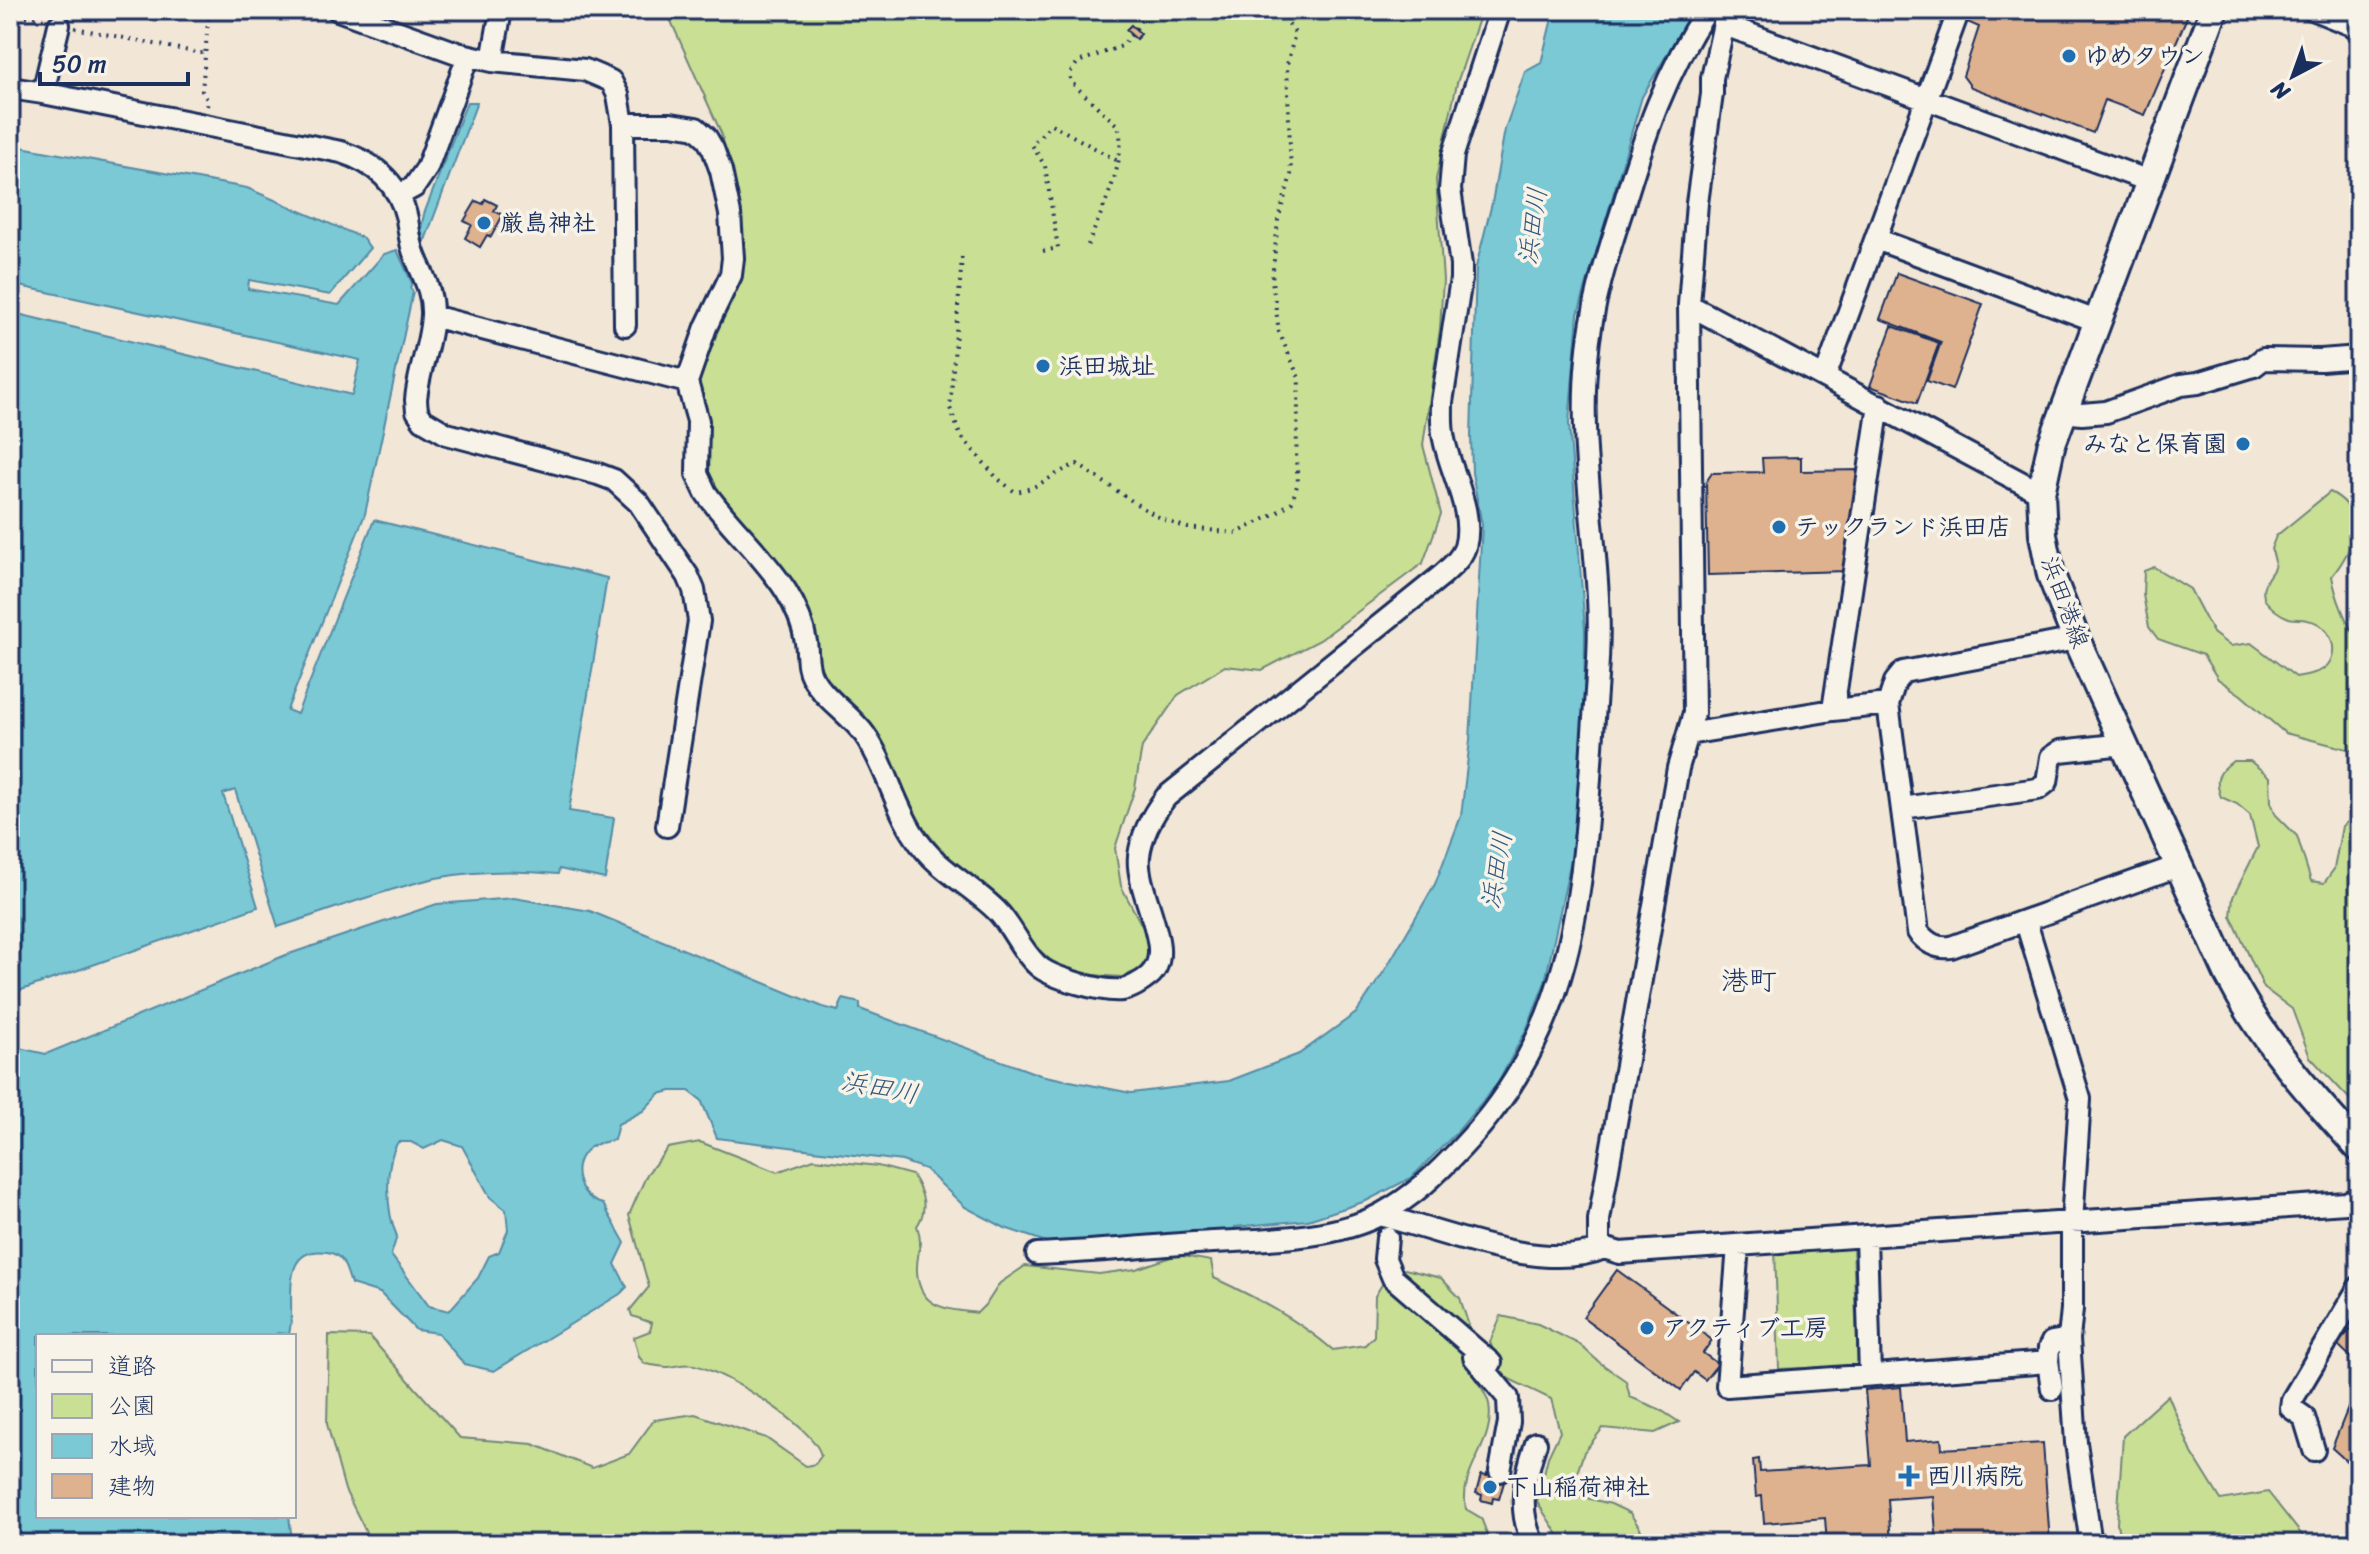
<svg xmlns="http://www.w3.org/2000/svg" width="2369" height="1554" font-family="Sriracha,'Klee One',sans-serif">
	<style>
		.green { fill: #c9df94; stroke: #728779; stroke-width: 2 }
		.water { fill: #7ac9d5; stroke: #548ba5; stroke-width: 2; fill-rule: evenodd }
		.building { fill: #deb28e; stroke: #1b2f5e; stroke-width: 2 }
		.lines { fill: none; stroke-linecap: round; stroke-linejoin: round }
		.minor-casing { stroke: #1b2f5e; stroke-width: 26 }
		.major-casing { stroke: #1b2f5e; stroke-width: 32 }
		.path { stroke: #1b2f5e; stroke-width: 4; stroke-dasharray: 2 6; stroke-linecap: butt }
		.minor { stroke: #f7f3e8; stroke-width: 20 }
		.major { stroke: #f7f3e8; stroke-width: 26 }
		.poi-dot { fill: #1f6fb2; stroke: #f7f3e8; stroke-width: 3 }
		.labels { text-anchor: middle; stroke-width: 7; stroke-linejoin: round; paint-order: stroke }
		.poi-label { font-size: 24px; font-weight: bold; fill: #1b2f5e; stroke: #f7f3e8; text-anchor: start }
		.street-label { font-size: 24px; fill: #1b2f5e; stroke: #f7f3e8 }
		.water-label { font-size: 26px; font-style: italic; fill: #33567c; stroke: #f7f3e8 }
		.quarter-label { font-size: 28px; fill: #1b2f5e; stroke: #f7f3e8 }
	</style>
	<rect width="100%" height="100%" fill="#f2e6d6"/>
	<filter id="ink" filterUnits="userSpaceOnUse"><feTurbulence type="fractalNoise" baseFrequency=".0125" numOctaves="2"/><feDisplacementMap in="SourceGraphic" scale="16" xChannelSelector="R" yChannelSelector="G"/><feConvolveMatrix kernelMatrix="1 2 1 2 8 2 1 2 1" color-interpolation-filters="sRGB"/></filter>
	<g filter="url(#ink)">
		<!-- green -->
		<path class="green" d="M666,10H1482L1457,83L1436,179L1443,280L1440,329L1423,445L1441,514L1423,563L1320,640L1262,670L1225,666L1178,695L1142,747L1135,788L1115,848L1121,886L1151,943L1146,960L1139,970L1122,977L1090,975L1054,963L1038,949L1012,915L949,860L919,822L898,780L831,689L819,670L812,636L713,491L705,466L699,388L700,362L716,319L732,185L722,135Z
			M2330,492C2369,511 2353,550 2332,576C2335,595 2347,627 2359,641V752L2285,733L2241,695L2218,679L2203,655L2158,639L2149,627L2143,595L2144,571L2154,567L2190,589L2213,633L2230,646L2251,643L2296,677C2311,674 2327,673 2332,657C2337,640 2324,622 2307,620C2301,618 2295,620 2289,618C2278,614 2271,608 2264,599C2264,595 2262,590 2264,586C2269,569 2281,572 2271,549L2276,536Z
			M2233,761H2250L2270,777L2271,802L2276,815L2297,836L2311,881L2324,883L2334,869L2342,826L2359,814V1109L2310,1057L2292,1009L2264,988L2231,916L2233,897L2258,847L2250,815L2237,804L2221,797C2214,779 2218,772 2233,761Z
			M700,1142L777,1172L814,1159L878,1166L912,1175C923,1192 929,1208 917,1226C924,1245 916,1253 917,1271C919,1309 947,1309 977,1313L987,1303L1000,1283L1025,1266L1099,1274L1136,1269L1177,1255L1211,1261L1214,1278C1257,1298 1297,1319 1333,1350L1365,1345L1374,1336L1375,1296L1387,1276L1405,1269L1441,1278L1460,1298L1469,1326L1463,1360C1471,1372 1486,1390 1489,1404C1496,1445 1458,1469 1466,1509L1481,1518L1491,1544H372L345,1490L327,1424L329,1335L369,1336L460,1438L533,1444L592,1468L629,1454L654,1420L695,1414L766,1438L806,1466L815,1464L821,1456C816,1427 723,1371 694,1365C686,1363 677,1366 669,1367C661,1367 653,1365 645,1364L639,1357L634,1337L650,1331L652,1323L632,1316L630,1310L649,1287L629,1215L647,1174L668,1148Z
			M1853,1247L1858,1366L1779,1369L1775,1249Z
			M1501,1316L1538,1324L1579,1344L1599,1362L1626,1381L1630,1397L1659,1409L1679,1422L1655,1433L1603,1428L1584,1452L1570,1494L1611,1504L1630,1513L1650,1544H1564L1537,1502L1548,1457L1560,1432L1551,1399L1503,1376L1490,1342Z
			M2168,1395L2192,1453L2221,1500L2268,1492L2309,1544H2121L2117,1524L2123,1436Z"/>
		<!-- water -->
		<path class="water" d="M1554,10H1693L1642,97L1578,314L1569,423L1585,630L1584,719L1572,855L1545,982L1527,1028L1498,1083L1458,1131L1411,1178L1366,1201L1308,1220L1235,1227L1232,1234L1058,1246L1005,1228L965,1207L925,1169L902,1161L717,1138L701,1100L689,1091H671L659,1094L643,1111L618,1124L614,1140C606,1142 596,1143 589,1148C567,1165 579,1199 603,1204L625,1243L615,1264L627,1287L620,1294L494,1371L464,1364L438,1333L416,1330L380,1293L351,1284C346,1270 344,1254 327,1252C276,1245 297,1307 289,1334L277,1333L276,1336H38V1516H289L292,1541L296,1544H10V1046L46,1054L286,955L437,904L514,898L590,911L823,1007L838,1011L843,999L860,1003V1009L1040,1075L1131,1093L1229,1081L1299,1054L1356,1013L1385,970L1435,884L1461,816L1470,740L1482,525L1472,473L1471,436L1476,267L1492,203L1505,129L1525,72L1541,63ZM443,1140L462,1146L490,1197L506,1210L508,1230L499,1252L489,1256L478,1278L449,1311L429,1306L391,1255L397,1236C386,1213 384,1164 398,1142H411L424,1149Z
			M467,102H477L424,243L421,229L424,214Z
			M10,145L247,188L363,238L370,248L330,295L249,280L248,289L339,305L384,254L397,250L412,283L410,288L413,292L365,514L287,710L297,714L374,520L607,578L569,811L614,818L605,879L559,869L558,874C517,870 477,870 436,878C385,889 329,911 278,927L235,790L223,794L258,907L10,994V312L352,395L360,360L10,284Z"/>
		<!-- building -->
		<path class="building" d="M1969,10L1983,11L2190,10L2145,115L2105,100L2093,133L1971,87L1963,76L1979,27L1965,21Z
			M1131,25L1141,34L1136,39L1126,30Z
			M485,199L497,205L494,211L503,215L491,237L487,235L480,247L465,238L472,225L464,221L476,201L483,204Z
			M1897,273L1983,304L1952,390L1927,381L1941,342L1880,319Z
			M1892,326L1939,343L1917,403L1870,386Z
			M1801,457V471L1860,470L1846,571L1708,575L1706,482L1712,473L1763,472L1762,458Z
			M1617,1270L1712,1340L1703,1353L1718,1364L1705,1380L1694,1372L1681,1390L1583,1317Z
			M2359,1321V1365L2337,1344Z
			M1901,1387L1905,1442L1941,1439L1942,1449L2043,1443L2050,1544H1937L1933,1496L1888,1499L1891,1544H1827L1825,1518L1764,1523L1762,1496L1756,1497L1753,1460L1759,1459L1760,1472L1871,1465L1865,1390Z
			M2350,1403L2359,1406V1463L2353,1467L2332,1448Z
			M1487,1474L1500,1477L1499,1480L1504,1482L1499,1499L1493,1498L1492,1503L1481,1500L1482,1495L1476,1493L1481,1475L1487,1476Z"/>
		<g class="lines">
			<defs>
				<path id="minor" d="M338,10L457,53L492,61L585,70L611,81L618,95L623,124L625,325
					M1727,10L1712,78V94L1697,203L1689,305L1694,713L1678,768L1599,1220V1241L1604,1248L1620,1253L2346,1203L2359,1197
					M2314,10L2359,28
					M1725,25L2149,181
					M492,61L501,10
					M10,88L43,93L341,152C375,163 399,183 407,219C409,231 410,244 415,256C423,276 433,292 432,315C431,343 418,372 416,400L417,411L423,420L447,434L598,474L614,480L639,503L688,576L694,590L699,621L667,826
					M43,93L59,25
					M623,124H671L696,128L706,137L713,149L721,171L730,214L733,258L731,275L706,327L687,382L698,421L697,474L706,493C730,527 764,556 786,591C796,607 803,624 806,642C808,654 806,666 812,677C825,700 850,714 865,735C887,767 894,806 916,838C936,869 971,885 997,911C1012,926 1020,949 1036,964C1049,978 1103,992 1122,990C1130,989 1142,982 1149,976C1178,952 1135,893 1139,856C1142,833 1152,815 1166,797L1441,576C1450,568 1461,559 1465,547C1475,512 1450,472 1444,439C1441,427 1442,414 1442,402L1461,279V265L1450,190L1453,155L1500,10
					M399,195L414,187L427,168L468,56
					M1876,239L2099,322
					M1689,305L2041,493
					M432,316L687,382
					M1825,377L1959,10
					M2063,412L2082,414L2106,412L2181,385L2198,383L2254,366L2263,359L2321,360L2359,357
					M2076,639L1903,672L1895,682L1888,704L1918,932C1927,943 1937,949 1951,947L2178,866
					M1833,710L1879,405
					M1688,734L1833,710L1888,704
					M1902,808L2038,789L2047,782L2051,757L2060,751L2124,744
					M2026,922L2080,1099L2072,1223V1309L2069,1339L2076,1443L2091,1544
					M1379,1215C1443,1231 1543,1274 1604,1248
					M1866,1236L1870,1376
					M1387,1238L1385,1259L1393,1278L1491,1363
					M1738,1246L1727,1386L2036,1363L2048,1361L2049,1348L2052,1342L2069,1339
					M1037,1254C1090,1252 1142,1247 1194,1243C1252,1239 1329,1242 1381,1214C1414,1196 1438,1173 1463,1146C1572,1031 1583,898 1592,747C1595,698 1601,648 1598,598C1594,519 1579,439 1587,359C1591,307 1607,256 1623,207C1644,137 1666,71 1707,10
					M1474,1357L1508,1398L1509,1422L1500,1471
					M2048,1361L2052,1389
					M2314,1450L2304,1417L2291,1408L2292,1400L2359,1287
					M1534,1544C1516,1511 1525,1476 1536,1443"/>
				<path id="major" d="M2214,10L2051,446L2041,493L2043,535L2051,575L2076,639L2228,974C2263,1042 2308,1092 2359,1148"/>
			</defs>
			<!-- minor casing -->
			<use href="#minor" class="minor-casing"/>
			<!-- major casing -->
			<use href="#major" class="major-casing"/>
			<!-- path -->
			<path class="path" d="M10,15L44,19
				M75,28L199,53H206
				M1136,29L1147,10
				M207,106L208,101L202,91L209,10
				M1088,245C1100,213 1129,159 1118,126L1071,82L1069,74L1078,62L1122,46L1131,35
				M1043,251L1058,248L1045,166L1032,145L1051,124L1118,161
				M962,257L950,408L960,435L997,478L1015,492C1039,489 1055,472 1077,464L1141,507L1164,520L1188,528L1237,533L1276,513L1292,502L1298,482L1296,460L1299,378L1279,332L1272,280L1278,220L1291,175L1287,65L1295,33L1278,10"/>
			<!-- minor -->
			<use href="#minor" class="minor"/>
			<!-- major -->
			<use href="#major" class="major"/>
		</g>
	</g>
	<!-- markers -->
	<g class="poi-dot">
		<circle cx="2069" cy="56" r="8"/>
		<circle cx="484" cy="223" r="8"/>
		<circle cx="1043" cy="366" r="8"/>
		<circle cx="2243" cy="444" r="8"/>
		<circle cx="1779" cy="527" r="8"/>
		<circle cx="1647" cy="1328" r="8"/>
		<path d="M1905 1464h8v8h8v8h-8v8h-8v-8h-8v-8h8z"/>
		<circle cx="1490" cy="1487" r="8"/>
	</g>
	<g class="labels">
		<!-- poi labels -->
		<g class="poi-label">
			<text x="2085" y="64">ゆめタウン</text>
			<text x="500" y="231">厳島神社</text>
			<text x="1059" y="374">浜田城址</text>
			<text x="2227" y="452" text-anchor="end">みなと保育園</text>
			<text x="1795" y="535">テックランド浜田店</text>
			<text x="1663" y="1336">アクティブ工房</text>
			<text x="1927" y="1484">西川病院</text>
			<text x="1506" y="1495">下山稲荷神社</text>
		</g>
		<!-- street labels -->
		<g class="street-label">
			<text transform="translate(2065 602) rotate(70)" y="8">浜田港線</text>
		</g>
		<!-- water labels -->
		<g class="water-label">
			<text transform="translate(1532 226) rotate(-82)" y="9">浜田川</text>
			<text transform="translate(1496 870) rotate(-80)" y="9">浜田川</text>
			<text transform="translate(880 1087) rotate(11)" y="9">浜田川</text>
		</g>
		<!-- quarter labels -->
		<g class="quarter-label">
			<text x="1749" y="990">港町</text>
		</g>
	</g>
	<!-- margin -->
	<rect width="2369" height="1554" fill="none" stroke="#f7f3e8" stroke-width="40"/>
	<rect x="20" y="20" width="2329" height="1514" fill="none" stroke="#1b2f5e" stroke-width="3" filter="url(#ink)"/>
	<!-- legend -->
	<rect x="36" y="1334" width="260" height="184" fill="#f7f3e8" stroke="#9fa5b1" stroke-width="2"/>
	<rect x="52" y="1360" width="40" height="12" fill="#f7f3e8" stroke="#9fa5b1" stroke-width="2"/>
	<text x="108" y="1374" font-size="24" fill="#1b2f5e">道路</text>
	<rect x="52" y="1394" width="40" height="24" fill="#c9df94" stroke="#9fa5b1" stroke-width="2"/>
	<text x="108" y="1414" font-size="24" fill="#1b2f5e">公園</text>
	<rect x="52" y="1434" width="40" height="24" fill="#7ac9d5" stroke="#9fa5b1" stroke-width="2"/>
	<text x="108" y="1454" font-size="24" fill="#1b2f5e">水域</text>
	<rect x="52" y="1474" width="40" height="24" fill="#deb28e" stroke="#9fa5b1" stroke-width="2"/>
	<text x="108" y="1494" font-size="24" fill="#1b2f5e">建物</text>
	<!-- north arrow -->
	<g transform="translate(2293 76) rotate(221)" stroke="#f7f3e8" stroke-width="6" paint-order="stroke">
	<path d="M0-6L14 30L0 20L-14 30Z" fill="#1b2f5e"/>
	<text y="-12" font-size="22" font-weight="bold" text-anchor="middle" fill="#1b2f5e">N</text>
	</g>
	<!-- scale -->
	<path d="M40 72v12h148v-12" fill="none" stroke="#1b2f5e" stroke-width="4"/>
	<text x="52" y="72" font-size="24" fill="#1b2f5e" stroke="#f7f3e8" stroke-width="6" paint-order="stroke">50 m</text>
</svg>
